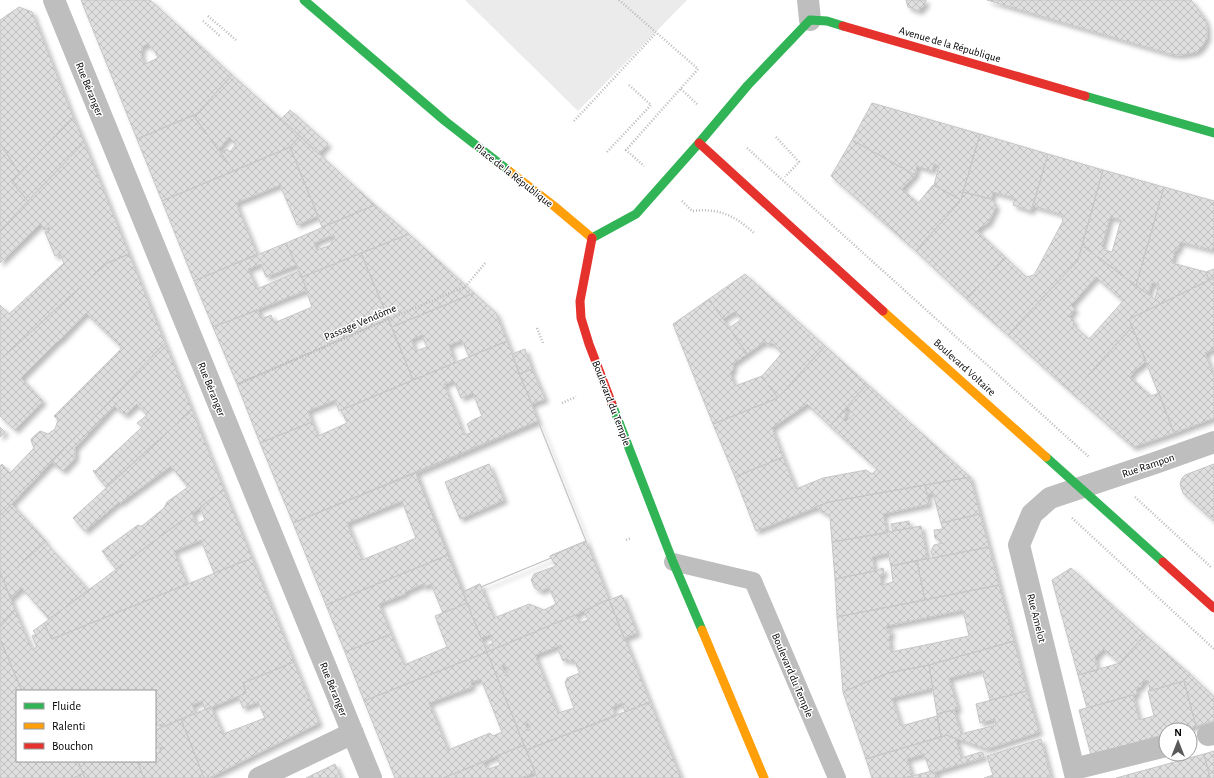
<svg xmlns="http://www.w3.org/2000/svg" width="1214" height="778" font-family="'Alegreya Sans',sans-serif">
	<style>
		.grass { fill: #ebebeb }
		.building { fill: url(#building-cross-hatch); stroke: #c6c6c6; fill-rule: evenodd; filter: url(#shadow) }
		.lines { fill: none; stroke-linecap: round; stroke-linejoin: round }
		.path { stroke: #b9b9b9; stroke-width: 2.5; stroke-dasharray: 1 2; stroke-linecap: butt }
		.lane { stroke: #bebebe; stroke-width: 18 }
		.street { stroke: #bebebe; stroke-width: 22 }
		.fast { stroke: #30b455; stroke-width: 9 }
		.slow { stroke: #ff9f0a; stroke-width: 9 }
		.jam { stroke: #e5322d; stroke-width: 9 }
		.labels { text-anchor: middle; stroke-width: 3; stroke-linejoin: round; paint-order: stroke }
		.street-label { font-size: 11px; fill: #000; stroke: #fff }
	</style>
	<defs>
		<pattern id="building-cross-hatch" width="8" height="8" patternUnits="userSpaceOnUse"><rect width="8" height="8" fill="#dfdfdf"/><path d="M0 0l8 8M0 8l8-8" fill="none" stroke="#bebebe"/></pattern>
		<filter id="shadow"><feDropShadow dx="3.5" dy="3.5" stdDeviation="2" flood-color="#0004"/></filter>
	</defs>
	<rect width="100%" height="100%" fill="#fff"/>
	<!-- grass -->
	<path class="grass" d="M465,0H687L578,111Z"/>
	<!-- building -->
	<path class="building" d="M81,0H150L232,75L197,114L137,139ZM147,44L155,51L158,58L145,64L141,56L142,47Z
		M906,0H926L924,6L919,11L908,7Z
		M987,0H1191L1205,19L1207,27V38L1201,48L1196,52L1180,55L1170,54Z
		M19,7L32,12L73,117L19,173L0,143V20Z
		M232,75L300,136L290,147L234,171L220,153L227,149L230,152L236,144L229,137L218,150L193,115L197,114Z
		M872,103L980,134L961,200L934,185L939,166L934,164L932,171L917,166L915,175L852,140Z
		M290,110L328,144L319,154L281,119Z
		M193,115L234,171L162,201L137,139Z
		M73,117L84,142L28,201L12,182Z
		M980,134L1048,154L1031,211L1013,205L1015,198L993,192L991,199L963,192Z
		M300,136L319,154L375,205L322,227L290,147Z
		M852,140L915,175L902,189L918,203L933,185L961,200L916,251L831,176Z
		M84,142L129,254L107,263L0,360V305L9,314L64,263L60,254L55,256L45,232L50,230L49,227L44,230L41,223L0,263V231Z
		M0,143L19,173L12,182L28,201L0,231Z
		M290,147L318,216L297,225L280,185L236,203L257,254L194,281L162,201Z
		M1048,154L1103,170L1078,260L1008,335L967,299L1005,257L1026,277L1034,275L1063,221L1061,214L1033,206Z
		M1103,170L1164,187L1136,286L1082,245ZM1110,217L1121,220L1112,252L1104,250L1102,246Z
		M1164,187L1214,201V244L1212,250L1180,242L1178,250H1175L1172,263L1206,272L1209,280L1161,304L1155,299L1159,284L1152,283L1148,294L1136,286Z
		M963,192L991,199L995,204L996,207L988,223L982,226L977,231L1005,257L967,299L916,251L961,200Z
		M375,205L409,234L302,277L286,243ZM333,235L335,238L331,242V245L317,250L314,243Z
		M409,234L474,293L392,327L361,253Z
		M286,243L296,265L266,277L261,264L248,269L257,289L299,271L307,290L213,327L194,281Z
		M1082,245L1161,304L1129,319L1132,327L1072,393L1008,335L1078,260ZM1096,277L1123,301L1089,339L1073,325L1074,321L1069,317L1075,309L1071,305Z
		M361,253L388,319L237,384L213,327L258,310L261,319L271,315L274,323L312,307L302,277Z
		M129,254L165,343L0,516V466L2,464L10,473L34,448L31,440L32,438L40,431L48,434L55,429L58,420L54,416L122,348L86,313L59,341H58L21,378L43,401L15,430L0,416V360L107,263Z
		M1214,269V278L1209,280L1206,272Z
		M745,274L825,346L778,398L762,376L782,353L772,343L767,344L764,342L747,354L729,328L742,319L734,312L723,319L709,299Z
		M1214,278V349L1205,353L1214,376V418L1174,433L1129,319Z
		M474,293L496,313L507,341L469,357L462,340L449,345L455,363L413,380L392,327ZM422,335L427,347L416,351L411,340Z
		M709,299L747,354L733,364V370L730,373L735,386L762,376L778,398L713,424L673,324Z
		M388,319L413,380L339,411L335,400L308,411L312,422L260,443L237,384Z
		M1132,327L1146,361L1139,368L1136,369L1130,377L1151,396L1159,393L1174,433L1133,447L1072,393Z
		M507,341L538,421L293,523L260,443L312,422L318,436L347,423L341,410ZM454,381L461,398L473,393L482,416L473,420L467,424L471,433L464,435L444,384Z
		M165,343L192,410L106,487L93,471L94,470L95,471L142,427L137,423L147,415L137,404L125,415L114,406L75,448V458L63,471L52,462Z
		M825,346L867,384L830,426L807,404L772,428L783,457L735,477L713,424L778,398Z
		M525,349L532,369L519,374L512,354Z
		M532,369L545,399L532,404L519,374Z
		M867,384L970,477L829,502L756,531L735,477L783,457L796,489L823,478L866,470L872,474L877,469L830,426L844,410L847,412L844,419L846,421L854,414L847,407Z
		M192,410L224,490L116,569L102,551L138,525L140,526H142L164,508L167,502L188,487L171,466L120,503L119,502L85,531L73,518Z
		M538,421L586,541L550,556L551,558L481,587L480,584L463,592L416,473ZM489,464L504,500L460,519L445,482Z
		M538,421L586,541L550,556L551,558L481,587L480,584L463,592L416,473Z
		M0,427L5,432L0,437Z
		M1214,464V521L1183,493L1180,484L1182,478L1185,475Z
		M416,473L448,555L326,605L293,523ZM402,501L416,538L362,560L347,523Z
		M970,477L980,514L941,523L933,493L927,494L925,485Z
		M925,485L929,504L883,514L887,533L832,542L830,516L815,507L829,502Z
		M224,490L252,558L214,573L201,540L174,551L187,584L52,639L44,623L192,513L196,524L205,520L200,507Z
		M12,504L46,541L3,580L0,572V516Z
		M980,514L989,547L933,558L931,551L934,545L943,543L935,538L934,530L943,529L941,523Z
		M909,521L910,528L893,531L891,524Z
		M921,526L927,558L891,566L888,553L872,557L875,571L835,579L832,542Z
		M586,541L609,599L575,615L487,652L485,647L493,643L490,635L481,638L463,592L480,584L494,618L529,604L544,610L556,604L549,587L541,591L535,588L531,580L534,574L556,566L550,556Z
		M45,542L89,590L49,619L22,588L11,598L3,580Z
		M989,547L999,585L925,600L917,561Z
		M448,555L467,603L443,613L431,584L424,587L423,584L405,592V594L379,604L391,634L345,652L326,605Z
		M252,558L294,662L243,683L246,693L205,710L202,701L192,705L196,713L163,727L162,724L155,726V691H22L0,639V627L15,610L32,650L37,647L32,636L36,634L33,631L44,623L52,639Z
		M917,561L925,600L837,617L835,579L875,571L883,568L884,574L880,576L882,585L893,582L891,566Z
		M1071,568L1145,635L1120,663L1103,649L1095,658L1098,670L1078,675L1052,580Z
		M0,572L15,610L0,627Z
		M999,585L1014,641L929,665L888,673L843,692L837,617ZM963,610L969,636L891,652L889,637L891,635L890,629H887L886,626Z
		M622,595L637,633L624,638L609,600Z
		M609,599L650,702L625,712L622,703L612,707L616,716L526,750L487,652L575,615L580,623L588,620L584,611ZM561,645L562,648L558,649L563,661L567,659L570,661L574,660L580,673L567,678L565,683L574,708L558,713L535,655ZM501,665L506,666L508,669V672L506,676ZM524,722L528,723L530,727L528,731Z
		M467,603L487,652L364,701L345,652L391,634L404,665L447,647L435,616Z
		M1145,635L1190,674L1184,681L1150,691L1148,680L1143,681L1141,687L1136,688L1137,694L1087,708L1078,675L1120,663Z
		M0,639L22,691H17V761H51L52,762L54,761H78L83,773L74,778H0Z
		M1014,641L1027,691L990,700L982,670L949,678L958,709L937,714L929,665Z
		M487,652L524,745L443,778H395L364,701ZM481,679L502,732L493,736L490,733L448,750L429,703L472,687L471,682Z
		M294,662L319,723L209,778H204L181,719L211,707L223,734L265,718L258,702L243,708L238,696L246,693L243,683Z
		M929,665L933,688L892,698L901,726L937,716L941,737L866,759L843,692L888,673Z
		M1190,674L1214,697V721L1196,726L1184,681Z
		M1184,681L1196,726L1182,730H1166V734L1091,755L1079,710L1133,695L1139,720L1154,716L1148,691Z
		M1027,691L1039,732L987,749L946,735L941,737L937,714L954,710L961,734L996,725L995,719L980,723L976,704Z
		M650,702L681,778H537L526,750Z
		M181,719L204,778H144L137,761H155V754L163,749L162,747L155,749V730Z
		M946,735L956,739L961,758L981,752L983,753L984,757L932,773V771H930L924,754L907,759L912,776L904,778H872L866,759Z
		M1041,739L1051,778H984L993,775L987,756Z
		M524,745L535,772L521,778H443L484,762L485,767L489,769L500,765L497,756Z
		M1214,751V778H1210L1204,754Z
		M1204,754L1210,778H1116Z
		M80,761H137L144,778H85L78,762Z
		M335,764L341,778H306Z
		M932,771V773L935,772L937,778H904Z
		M83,773L85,778H74Z"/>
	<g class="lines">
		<!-- path -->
		<path class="path" d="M619,0L698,69L626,150L644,166
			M208,16L236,40
			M203,21L221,37
			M681,89L698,105
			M574,121L656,33
			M776,137L799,162L785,177
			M747,148L1089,457
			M607,152L651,105L629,85
			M682,201L692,211C719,208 734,215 754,233
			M537,328L543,343
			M239,384L466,286L486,262
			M562,403L576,397
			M1135,497L1212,568
			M1072,518L1214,649
			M626,540L631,538"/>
		<!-- lane -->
		<path class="lane" d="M673,562L753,581L837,778"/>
		<!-- street -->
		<path class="street" d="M54,0L371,778
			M808,0L810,20
			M1208,735L1214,734
			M1074,769L1166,746
			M259,778L353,733
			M1076,778L1019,545L1032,514L1050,498L1155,463L1214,442"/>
		<!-- fast -->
		<path class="fast" d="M304,0L445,121L509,171
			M1085,96L1214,133
			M592,238L636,214L699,143L748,85L810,20L827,21L843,26
			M612,404L673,562L702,630
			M1046,457L1163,562"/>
		<!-- slow -->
		<path class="slow" d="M509,171L554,206L592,238
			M883,311L1046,457
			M702,630L764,778"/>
		<!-- jam -->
		<path class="jam" d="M843,26L1085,96
			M699,143L883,311
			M592,238L580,301L581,318L589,344L612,404
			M1163,562L1214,608"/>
	</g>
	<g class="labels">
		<!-- street labels -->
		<g class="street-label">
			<text transform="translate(950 44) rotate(16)" y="4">Avenue de la République</text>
			<text transform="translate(90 89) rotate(68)" y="4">Rue Béranger</text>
			<text transform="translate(514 175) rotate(38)" y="4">Place de la République</text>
			<text transform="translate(360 322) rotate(-23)" y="4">Passage Vendôme</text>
			<text transform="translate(965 367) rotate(42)" y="4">Boulevard Voltaire</text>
			<text transform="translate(212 389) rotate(68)" y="4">Rue Béranger</text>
			<text transform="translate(612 403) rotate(69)" y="4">Boulevard du Temple</text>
			<text transform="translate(1148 465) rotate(-19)" y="4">Rue Rampon</text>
			<text transform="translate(1037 618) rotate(76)" y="4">Rue Amelot</text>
			<text transform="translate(793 675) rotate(67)" y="4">Boulevard du Temple</text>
			<text transform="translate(334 689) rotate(68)" y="4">Rue Béranger</text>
		</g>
	</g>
	<!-- legend -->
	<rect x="16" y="690" width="140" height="72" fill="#ffffff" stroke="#999999"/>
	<rect x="24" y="703" width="20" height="6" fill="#30b455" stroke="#999999"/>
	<text x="52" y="710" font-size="12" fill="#000000">Fluide</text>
	<rect x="24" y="723" width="20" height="6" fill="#ff9f0a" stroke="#999999"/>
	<text x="52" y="730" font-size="12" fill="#000000">Ralenti</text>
	<rect x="24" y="743" width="20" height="6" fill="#e5322d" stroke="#999999"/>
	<text x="52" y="750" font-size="12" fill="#000000">Bouchon</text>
	<!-- north arrow -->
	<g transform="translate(1178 742)"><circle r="19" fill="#ffffff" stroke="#999999"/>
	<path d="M0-3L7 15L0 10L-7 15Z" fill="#595959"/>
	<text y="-6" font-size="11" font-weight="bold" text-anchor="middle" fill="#000000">N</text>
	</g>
</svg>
